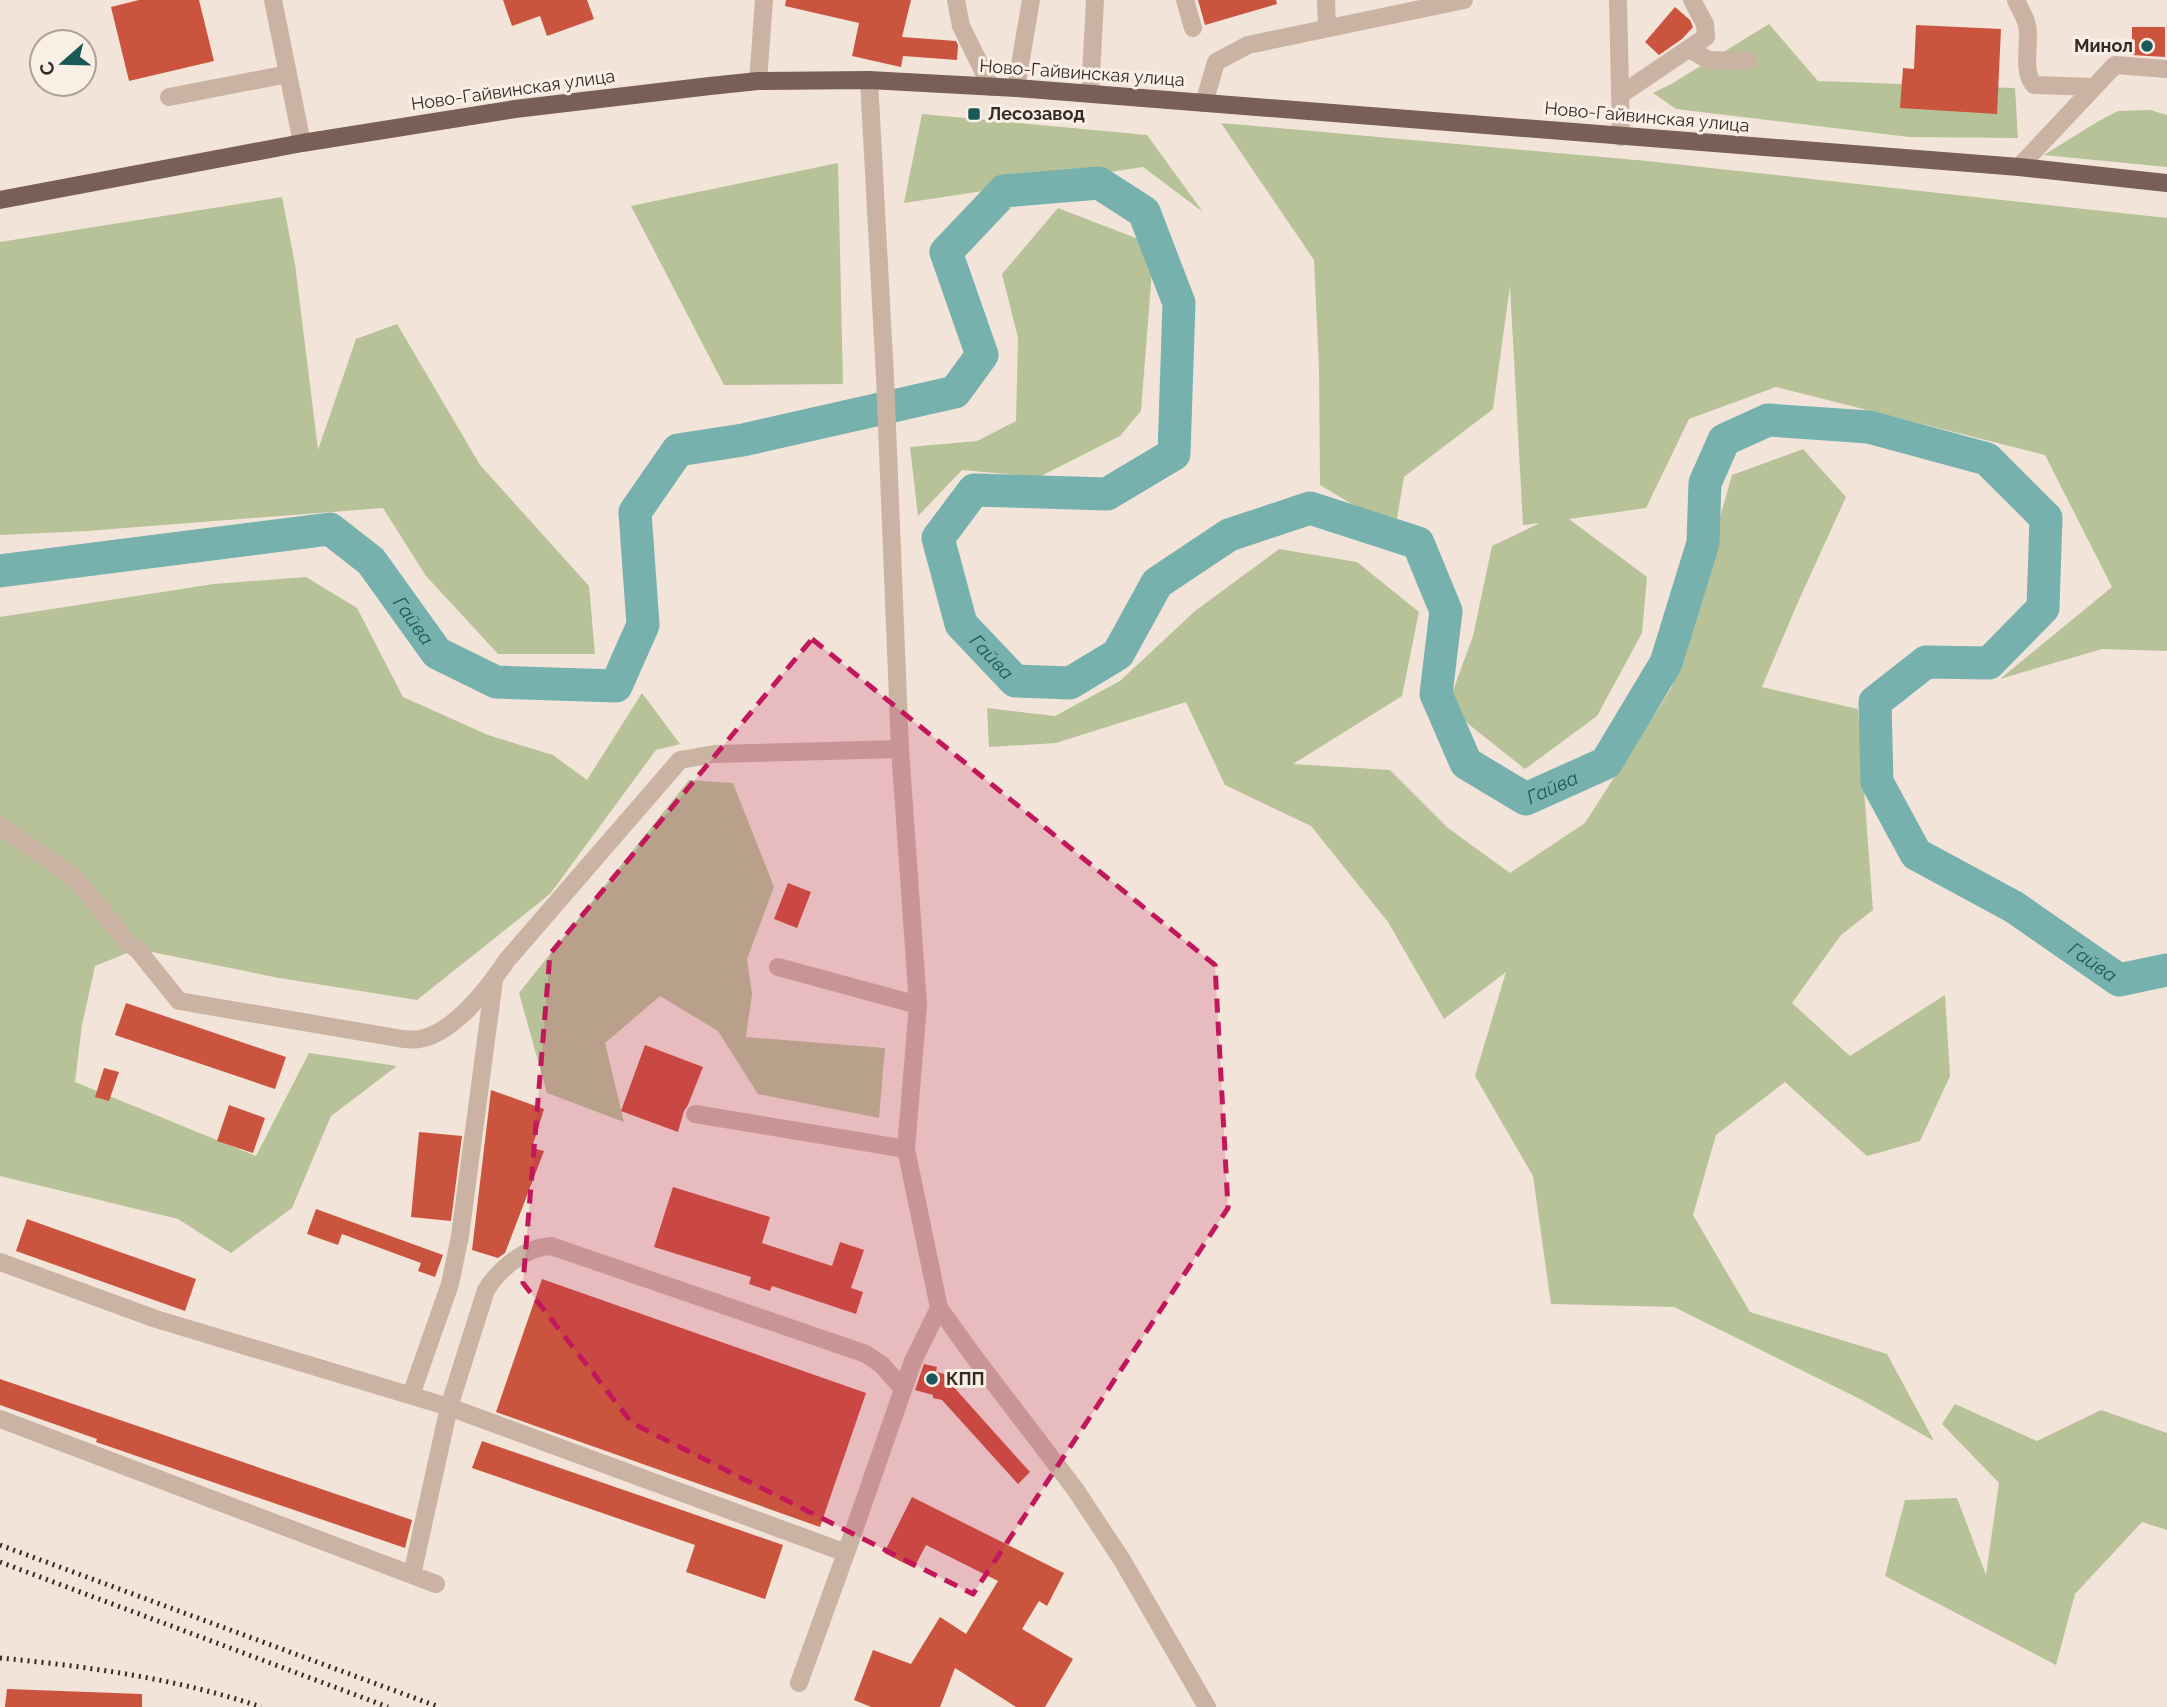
<svg xmlns="http://www.w3.org/2000/svg" width="2167" height="1707" font-family="Raleway,sans-serif">
	<style>
		.green { fill: #b7c298 }
		.lines { fill: none; stroke-linecap: round; stroke-linejoin: round }
		.river { stroke: #76b1ae; stroke-width: 33 }
		.building { fill: #cb543e }
		.minor { stroke: #cbb3a4; stroke-width: 18 }
		.major { stroke: #795f56; stroke-width: 18 }
		.rail { stroke: #362a26; stroke-width: 5; stroke-dasharray: 2 5; stroke-linecap: butt }
		.marked { fill: #c2185b; fill-opacity: 0.2; stroke: #c2185b; stroke-width: 5; stroke-dasharray: 14 9; stroke-linejoin: round }
		.poi-dot { fill: #1a5958; stroke: #faefe5; stroke-width: 2.5 }
		.labels { text-anchor: middle; stroke-width: 6; stroke-linejoin: round; paint-order: stroke }
		.poi-label { font-size: 18px; font-weight: bold; fill: #362a26; stroke: #faefe5; text-anchor: start }
		.street-label { font-size: 18px; fill: #362a26; stroke: #faefe5 }
		.water-label { font-size: 19px; font-style: italic; fill: #1a5958; stroke: #faefe5 }
	</style>
	<rect width="100%" height="100%" fill="#f2e4d9"/>
	<!-- green -->
	<path class="green" d="M1769,24L1818,81L2015,88L2018,138L1909,137L1676,109L1653,93L1673,83Z
		M2150,110L2167,115V167L2044,155L2097,122L2118,111Z
		M922,114L1147,135L1203,212L1143,167L904,203Z
		M1221,123L1647,161L2167,218V651L2102,649L2000,679L2112,587L2045,455L1776,387L1689,419L1646,508L1569,519L1647,577L1642,633L1597,716L1525,769L1447,707L1473,636L1492,546L1540,523L1523,525L1510,286L1493,409L1404,477L1395,530L1320,485L1319,368L1314,260Z
		M838,163L843,384L724,385L631,206Z
		M282,197L295,264L318,450L356,339L397,324L480,465L589,586L595,654H498L426,576L383,508L87,531L0,535V242Z
		M1058,208L1154,245L1141,411L1120,436L1039,477L962,470L918,516L910,447L977,441L1016,421L1018,338L1002,274Z
		M1803,449L1846,497L1798,602L1762,687L1858,709L1873,910L1841,935L1792,1003L1850,1056L1945,995L1950,1076L1920,1141L1867,1156L1785,1082L1716,1135L1693,1215L1750,1312L1887,1354L1934,1441L1862,1400L1674,1307L1551,1304L1533,1176L1475,1076L1506,972L1444,1019L1388,922L1311,826L1225,785L1186,702L1056,743L989,747L987,708L1055,716L1120,681L1195,611L1279,549L1357,562L1419,612L1402,696L1293,764L1390,770L1448,828L1510,873L1585,823L1672,687L1732,475Z
		M306,577L357,608L403,697L488,735L553,755L587,780L642,693L680,744L656,750L550,894L417,1000L279,978L137,949L95,966L82,1025L75,1082L256,1156L309,1053L397,1066L331,1116L292,1208L231,1253L178,1219L0,1176V617L214,584Z
		M689,780L733,783L774,887L747,959L752,994L746,1037L885,1048L879,1118L758,1094L718,1031L660,996L605,1043L624,1122L547,1093L519,993Z
		M1955,1404L2037,1441L2101,1410L2167,1433V1530L2142,1522L2075,1594L2056,1665L1885,1576L1905,1500L1957,1498L1986,1575L1999,1483L1942,1424Z"/>
	<g class="lines">
		<!-- river -->
		<path class="river" id="s1" d="M0,571L330,529L371,561L437,653L496,682L616,686L643,625L635,512L678,450L743,440L955,392L982,355L946,252L1004,191L1099,183L1144,212L1179,303L1174,454L1107,494L974,490L938,538L961,624L1015,681L1070,683L1118,654L1157,583L1229,535L1310,508L1418,543L1446,611L1436,694L1466,763L1526,799L1606,763L1666,663L1703,543L1705,483L1724,440L1768,420L1869,427L1987,459L2046,518L2043,608L1989,663L1926,662L1875,702L1877,782L1916,854L2014,907L2119,980L2167,970"/>
	</g>
	<!-- building -->
	<path class="building" d="M139,0H199L214,61L129,81L111,7Z
		M503,0H587L594,19L547,36L540,16L512,26Z
		M786,0H911L902,37L956,41L958,45L957,60L903,56L901,67L852,56L859,23L785,6Z
		M1198,0H1276L1277,4L1205,25Z
		M1675,7L1690,20L1693,27L1682,39L1659,55L1645,42Z
		M1916,25L2001,29L1997,114L1900,108L1903,68L1914,69Z
		M2132,27H2165V57L2132,55Z
		M788,883L811,892L797,928L774,919Z
		M126,1003L286,1057L275,1089L115,1035Z
		M645,1045L703,1067L688,1105L684,1111L678,1132L621,1111Z
		M104,1068L119,1072L109,1101L95,1097Z
		M491,1090L544,1109L532,1148L544,1151L505,1253L498,1258L472,1250Z
		M229,1105L265,1118L253,1153L217,1141Z
		M419,1132L462,1136L451,1221L411,1217Z
		M673,1187L770,1217L762,1243L832,1266L840,1242L864,1250L851,1288L863,1292L856,1314L772,1286L770,1291L749,1284L751,1277L654,1247Z
		M316,1209L443,1255L435,1277L418,1271L421,1263L342,1234L338,1245L307,1234Z
		M27,1219L196,1279L185,1311L16,1251Z
		M542,1279L866,1393L820,1527L496,1412Z
		M924,1364L937,1367L936,1372L953,1376L951,1384L1030,1472L1018,1484L942,1400L933,1398V1395L915,1390Z
		M0,1379L412,1520L405,1548L96,1442L97,1439L0,1405Z
		M482,1441L783,1545L765,1599L686,1572L695,1545L472,1468Z
		M912,1497L1064,1573L1047,1606L1039,1601L1022,1629L1073,1659L1045,1707H1016L955,1668L940,1707H871L854,1700L873,1650L911,1664L940,1617L966,1634L998,1581L926,1545L914,1568L884,1553Z
		M7,1689L142,1694V1707H5Z"/>
	<g class="lines">
		<!-- minor -->
		<path class="minor" d="M273,0L302,143
			M956,0L961,26L991,87
			M1185,0L1193,28
			M1326,0L1327,28
			M1618,0L1621,137
			M2016,0C2019,8 2025,16 2027,25C2031,44 2021,70 2034,85L2094,87
			M1690,49L1708,60L1748,61
			M869,80L885,377L900,749L918,1005L906,1149L939,1308L972,1354L1075,1489L1122,1560L1207,1707
			M758,81L764,0
			M1016,88L1031,0
			M1090,94L1095,0
			M1620,95L1706,37L1705,24L1692,0
			M169,97L288,74
			M1204,103L1216,62L1248,45L1464,0
			M2019,167L2115,65L2167,69
			M0,826L75,878L130,945L137,949L179,1001L403,1039C409,1039 415,1040 420,1039C454,1033 489,987 507,960L680,760L714,754L900,749
			M778,967L918,1005
			M695,1114L906,1149
			M0,1262L156,1319L449,1407L846,1553L913,1361L939,1308
			M411,1395L450,1284L460,1236L494,980
			M0,1419L436,1584
			M412,1575L449,1407L486,1290C499,1269 525,1247 551,1246L866,1354L882,1365L903,1389
			M799,1683L846,1553"/>
		<!-- major -->
		<path class="major" d="M0,200L302,143L515,109L710,86L758,81L869,80L1016,88L2019,167L2167,183"/>
		<!-- rail -->
		<path class="rail" d="M0,1545L439,1707
			M0,1562L388,1707
			M0,1658C85,1666 180,1679 261,1707"/>
	</g>
	<!-- marked area -->
	<path class="marked" d="M812,639L1215,965L1228,1208L973,1594L632,1423L523,1283L550,954Z"/>
	<!-- markers -->
	<g class="poi-dot">
		<circle cx="2147" cy="46" r="7"/>
		<rect x="967" y="107" width="14" height="14" rx="3.5"/>
		<circle cx="932" cy="1379" r="7"/>
	</g>
	<g class="labels">
		<!-- poi labels -->
		<g class="poi-label">
			<text x="2133" y="52" text-anchor="end">Минол</text>
			<text x="988" y="120">Лесозавод</text>
			<text x="946" y="1385">КПП</text>
		</g>
		<!-- street labels -->
		<g class="street-label">
			<text transform="translate(1082 73) rotate(4)" y="6">Ново-Гайвинская улица</text>
			<text transform="translate(513 90) rotate(-8)" y="6">Ново-Гайвинская улица</text>
			<text transform="translate(1647 117) rotate(5)" y="6">Ново-Гайвинская улица</text>
		</g>
		<!-- water labels -->
		<g class="water-label">
			<text dy="7" stroke="none"><textPath href="#s1" startOffset="458">Гайва</textPath></text>
			<text dy="7" stroke="none"><textPath href="#s1" startOffset="2264">Гайва</textPath></text>
			<text dy="7" stroke="none"><textPath href="#s1" startOffset="3106">Гайва</textPath></text>
			<text dy="7" stroke="none"><textPath href="#s1" startOffset="4534">Гайва</textPath></text>
		</g>
	</g>
	<!-- north arrow -->
	<g transform="translate(63 63) rotate(250)"><circle r="33" fill="#faefe5" stroke="#aca099" stroke-width="2"/>
	<path d="M0-5L12 26L0 18L-12 26Z" fill="#1a5958"/>
	<text y="-10" font-size="19" font-weight="bold" text-anchor="middle" fill="#362a26">С</text>
	</g>
</svg>
